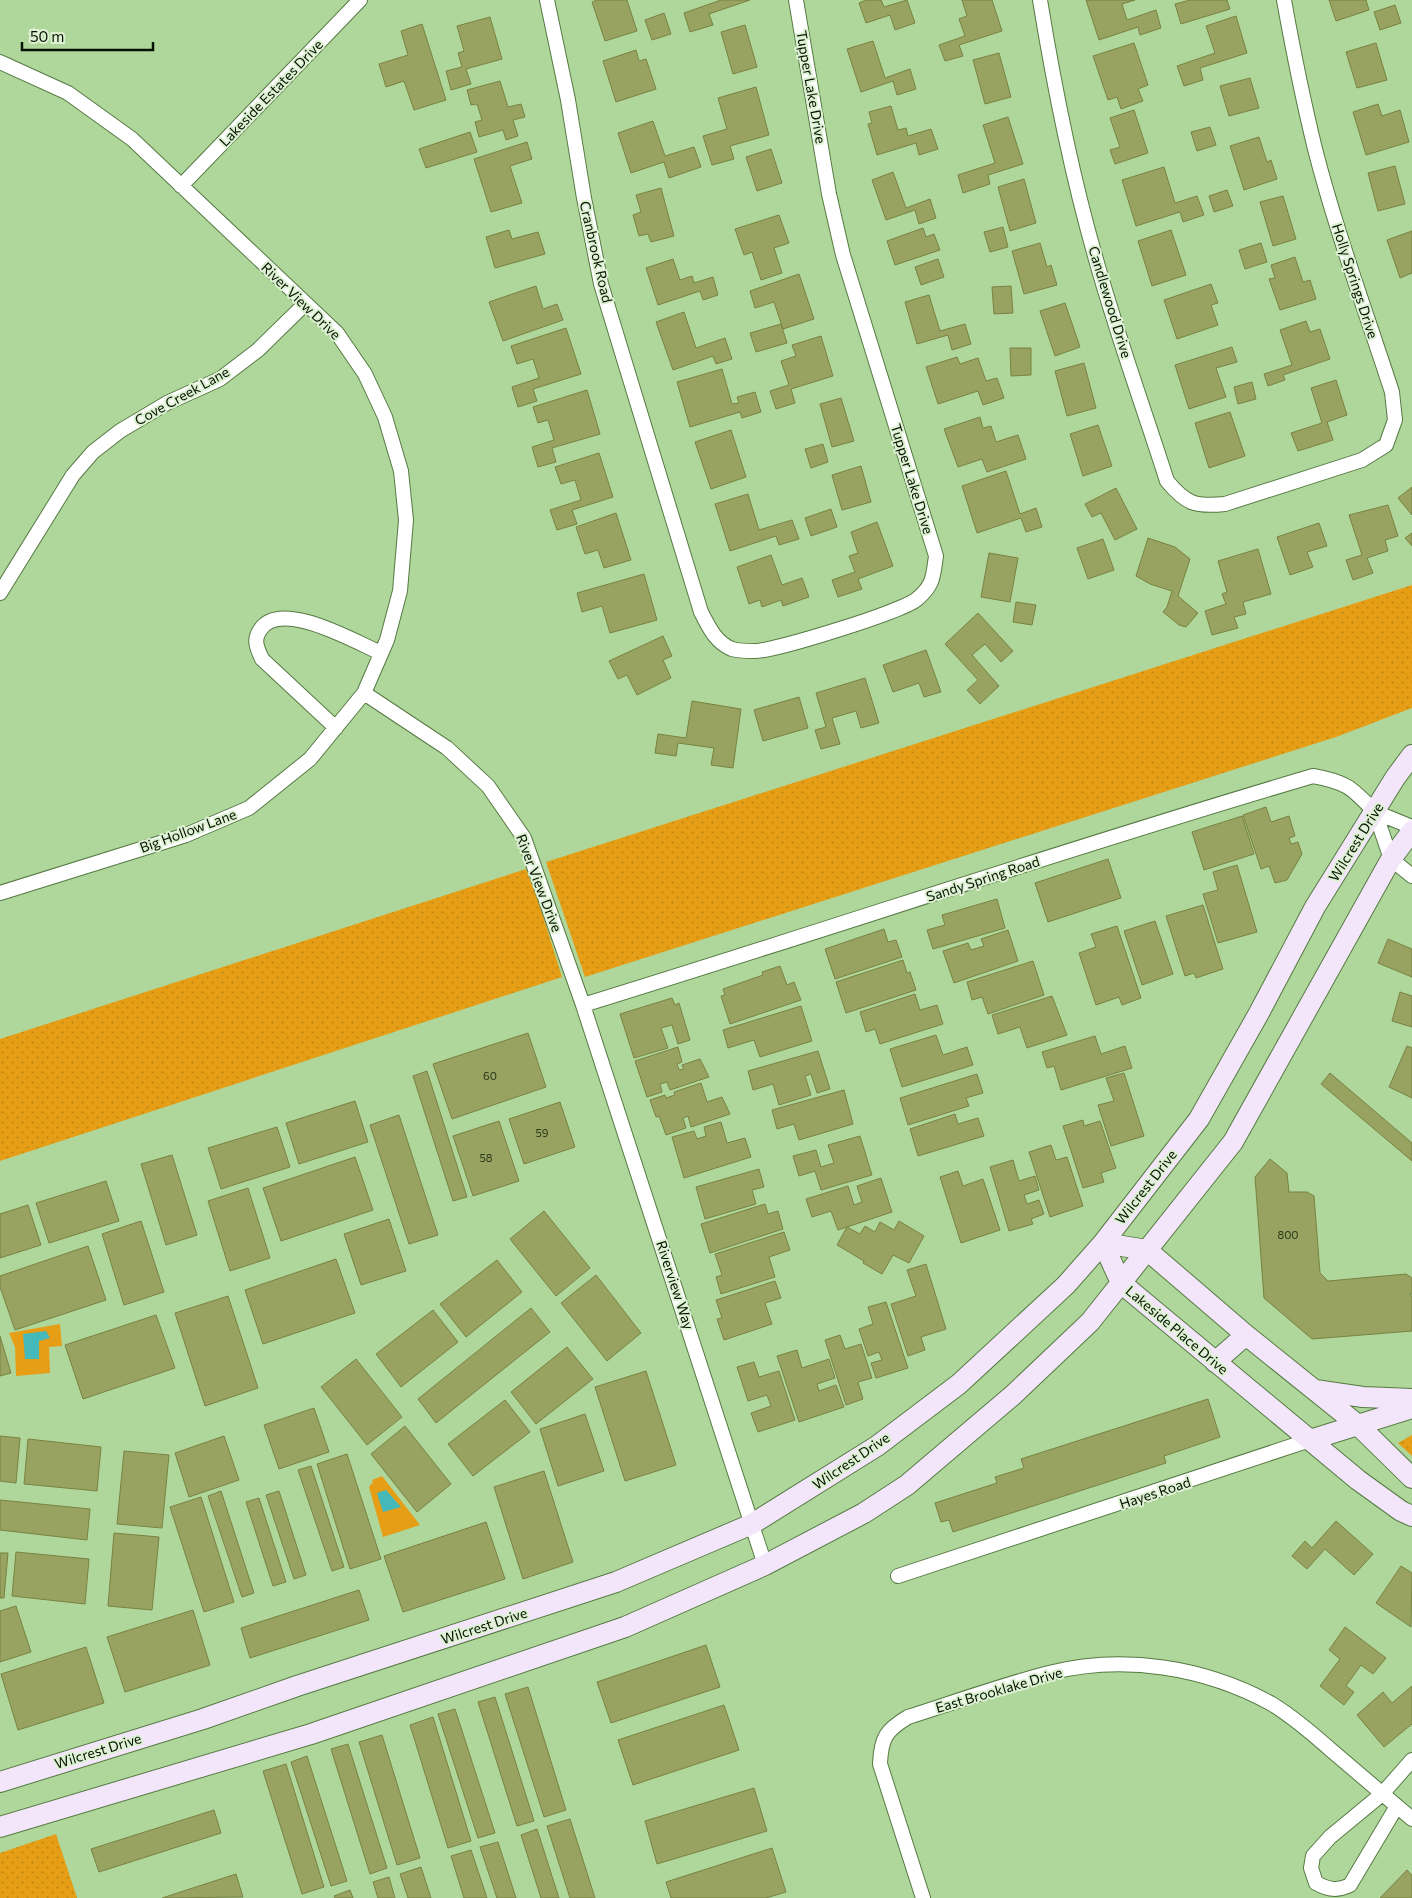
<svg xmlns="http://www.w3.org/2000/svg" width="1412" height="1898" font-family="Commissioner,sans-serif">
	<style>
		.grass { fill: url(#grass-dots) }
		.pitch { fill: #e59e15 }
		.water { fill: #45b8b9 }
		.building { fill: #99a361; stroke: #798241 }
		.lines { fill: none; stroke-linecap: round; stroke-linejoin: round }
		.street-casing { stroke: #567a43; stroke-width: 16 }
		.secondary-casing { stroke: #567a43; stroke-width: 22 }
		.street { stroke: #fff; stroke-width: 14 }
		.secondary { stroke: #f4e6fa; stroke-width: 20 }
		.labels { text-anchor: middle; stroke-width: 4; stroke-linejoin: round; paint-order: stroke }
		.number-label { font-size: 11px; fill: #2a3619 }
		.street-label { font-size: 14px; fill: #051201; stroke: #ddf1d3 }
	</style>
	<defs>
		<pattern id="grass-dots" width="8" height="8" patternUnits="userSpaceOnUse" patternTransform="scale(1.25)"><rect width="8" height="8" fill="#e59e15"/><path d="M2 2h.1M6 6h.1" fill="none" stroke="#c38712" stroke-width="1.8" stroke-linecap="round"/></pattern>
	</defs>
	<rect width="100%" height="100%" fill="#afd79c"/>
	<!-- grass -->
	<path class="grass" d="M1412,585V708L1336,737L585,977L546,862Z
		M526,869L538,900L562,977L0,1161V1039Z
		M1412,1435V1456L1398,1443Z
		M56,1834L77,1898H0V1853Z"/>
	<!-- pitch -->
	<path class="pitch" d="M60,1324L62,1346L49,1347L50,1373L16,1376L15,1347L9,1333Z
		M382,1476L420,1525L383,1537L369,1487L373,1482L372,1480Z"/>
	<!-- water -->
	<path class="water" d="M46,1331L50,1338L39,1341V1359H25L23,1334Z
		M386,1490L401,1507L383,1512L377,1493Z"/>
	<!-- building -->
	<path class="building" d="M597,0H627L637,31L605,41L592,2Z
		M721,0H750L709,14L713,25L690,32L684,13Z
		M866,0H881L884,7L907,0L915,23L895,30L890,15L866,23L859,3Z
		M962,0H992L1002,31L959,45L963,56L945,61L939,45L965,36L959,19L967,16Z
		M1086,0H1135L1122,4L1127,20L1156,10L1161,28L1140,35L1138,27L1099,40Z
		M1190,0H1227L1230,9L1181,24L1175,4Z
		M1329,0H1366L1369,10L1336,21Z
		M1395,5L1401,23L1380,30L1374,12Z
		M664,13L671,34L652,40L645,20Z
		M1236,16L1247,53L1200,68L1203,80L1184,86L1177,66L1215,53L1206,26Z
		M490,17L502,59L466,69L471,84L451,90L446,71L462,67L458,53L464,51L457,26Z
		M422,24L446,100L414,110L404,81L386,87L379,64L408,55L401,31Z
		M745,25L757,67L733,74L721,32Z
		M873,41L885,78L910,69L916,89L897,95L893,81L861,92L847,49Z
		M1134,43L1148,85L1138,89L1143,101L1121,109L1117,97L1108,100L1093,56Z
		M1376,43L1387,80L1357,88L1346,52Z
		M636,50L639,61L646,59L656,89L616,102L603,61Z
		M999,53L1011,97L985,104L973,60Z
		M1250,78L1259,108L1229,116L1220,86Z
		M500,81L508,107L521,104L525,117L513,120L518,136L506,140L503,130L479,137L475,122L482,120L477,104L471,105L467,90Z
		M756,87L769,135L730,146L734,159L712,165L703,136L727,129L718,98Z
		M1378,104L1382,116L1400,110L1409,142L1366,155L1353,112Z
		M891,106L898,130L906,128L908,136L931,129L938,149L919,155L916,143L877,155L868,124L872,123L869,112Z
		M1134,110L1148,153L1115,164L1110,150L1120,147L1110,118Z
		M1008,117L1023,164L988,175L990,184L963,193L958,175L995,163L983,125Z
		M653,121L665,156L694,147L701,167L669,178L664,162L631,173L618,133Z
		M1210,127L1216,145L1197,151L1191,132Z
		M470,132L477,152L426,168L419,149Z
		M1259,137L1267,162L1271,160L1277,179L1244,190L1230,146Z
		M527,142L532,159L510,166L522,203L491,212L474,159Z
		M771,149L782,183L757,191L746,157Z
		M1395,166L1405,204L1378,211L1368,173Z
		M1164,167L1175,203L1197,196L1204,215L1183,222L1180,212L1136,226L1122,180Z
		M893,172L906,208L930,199L936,218L919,224L915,210L886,220L872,180Z
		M1024,179L1036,223L1010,231L998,187Z
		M661,188L674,236L651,242L648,234L639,236L633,215L641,212L636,195Z
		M1227,190L1233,206L1214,212L1209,196Z
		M1283,196L1296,239L1273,246L1260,202Z
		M779,215L789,243L774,248L782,273L761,280L752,252L744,255L735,229Z
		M1003,227L1008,247L990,252L984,232Z
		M923,228L926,237L934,234L940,250L895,265L887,241Z
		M509,230L512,239L538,232L545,254L495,268L486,237Z
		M1171,230L1186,275L1152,286L1138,241Z
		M1412,231V273L1400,278L1387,240Z
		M1040,243L1047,267L1051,265L1057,285L1024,294L1012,251Z
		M1261,243L1267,262L1245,269L1239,250Z
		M1295,257L1303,282L1310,280L1316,299L1280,310L1269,279L1275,278L1271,265Z
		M673,259L680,280L692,276L694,283L713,277L718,295L703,300L700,291L658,305L646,268Z
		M938,259L944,277L921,285L915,267Z
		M799,274L814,319L783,329L774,302L755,308L750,291Z
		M1211,284L1218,303L1211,305L1218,325L1177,339L1164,300Z
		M536,286L543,309L557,304L563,320L503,341L489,302Z
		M1011,286L1013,313L994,314L992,287Z
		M929,295L940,331L965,324L971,344L952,350L948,335L917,344L905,302Z
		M1065,303L1080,347L1055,356L1040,311Z
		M684,312L696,348L725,338L732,359L716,364L713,356L673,370L656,322Z
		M1306,321L1310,332L1320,329L1330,359L1283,375L1285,380L1268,386L1264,374L1292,365L1280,330Z
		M781,324L787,343L756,352L750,333Z
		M566,328L581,374L533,389L537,401L518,407L512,387L539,378L533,359L517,364L511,346Z
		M821,336L833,376L791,389L795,403L776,409L770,391L789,385L781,361L796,356L792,345Z
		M1232,347L1237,362L1216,368L1226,397L1189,409L1175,365Z
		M1010,348H1031V375L1011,376Z
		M957,357L960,364L978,358L986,381L997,378L1004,398L983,405L978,391L938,404L926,367Z
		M1084,363L1096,408L1067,416L1055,371Z
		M722,369L732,404L739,403L737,397L755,392L761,412L742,418L740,412L690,427L677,382Z
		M1336,380L1347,415L1327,422L1333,440L1298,451L1291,433L1322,423L1311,388Z
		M1252,382L1256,399L1238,404L1234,387Z
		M587,390L600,434L552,448L556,462L538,467L532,447L554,440L548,420L538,423L533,407Z
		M841,398L854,441L832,447L820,404Z
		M1230,412L1245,456L1209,468L1195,423Z
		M980,417L983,428L991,426L996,442L1018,435L1026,459L987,472L982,459L958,467L944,429Z
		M1098,425L1112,466L1083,476L1070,434Z
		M731,430L746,477L711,489L695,442Z
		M823,444L828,462L811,468L805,449Z
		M599,453L613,497L572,510L577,524L557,530L550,510L581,500L575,480L561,484L555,467Z
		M861,466L871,502L842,510L832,475Z
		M1006,471L1020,514L1036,508L1042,527L1026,532L1021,518L977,533L962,486Z
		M1412,487V515L1398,498Z
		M1116,488L1137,529L1115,540L1101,513L1092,517L1085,504Z
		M748,494L759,530L792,520L799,539L779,545L776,536L730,551L715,504Z
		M1388,505L1398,536L1385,540L1388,551L1367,558L1373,573L1353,580L1346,560L1362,555L1349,515Z
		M831,509L837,527L811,536L805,518Z
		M616,513L631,560L604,568L598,550L585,554L576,527Z
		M877,522L893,566L858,579L862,589L838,597L832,580L855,572L849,556L858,553L851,532Z
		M1319,523L1327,546L1307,552L1313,567L1290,575L1277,537Z
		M1412,533V546L1405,538Z
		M1148,538L1175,547L1190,559L1178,596L1198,613L1186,627L1179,625L1163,612L1167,607L1172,591L1150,584L1136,576Z
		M1103,539L1114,570L1088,579L1077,548Z
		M1258,549L1271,594L1243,602L1246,614L1234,617L1238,628L1212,635L1205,611L1226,604L1222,594L1227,592L1218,561Z
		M989,553L1018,558L1010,602L981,597Z
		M771,555L782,585L802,578L809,597L783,606L781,600L762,607L760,600L749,604L737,567Z
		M644,574L657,620L610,633L602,606L582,612L577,593Z
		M1016,602L1036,605L1032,625L1013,622Z
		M978,613L1013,651L1001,662L985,644L972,655L999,686L980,704L967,690L978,680L945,644Z
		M663,636L672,656L663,660L671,678L637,695L627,675L618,679L609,661Z
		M926,650L941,692L924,697L919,683L893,692L883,665Z
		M865,678L879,723L861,728L856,711L832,718L840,744L821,749L815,730L826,727L816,693Z
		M799,697L808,728L763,741L754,710Z
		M692,701L741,709L733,768L711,765L714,748L678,743L676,756L655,753L658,734L686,738Z
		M1266,807L1271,822L1289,816L1295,836L1289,838L1291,844L1298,842L1302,854L1287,880L1275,883L1269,866L1261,869L1243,815Z
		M1242,816L1254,854L1204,870L1192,832Z
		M1108,859L1121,898L1048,922L1035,883Z
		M1237,865L1257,932L1218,943L1203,894L1218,890L1213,872Z
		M997,899L1005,928L933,949L927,930L945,925L942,915Z
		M1203,905L1223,969L1196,978L1194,973L1185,976L1166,916Z
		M1155,921L1173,974L1142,985L1124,931Z
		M1117,926L1141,998L1122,1005L1119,997L1096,1005L1079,953L1096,947L1091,934Z
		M884,929L888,942L896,940L902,957L835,979L825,949Z
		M1008,930L1018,961L954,983L943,951L968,943L971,950L984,946L981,939Z
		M1388,939L1412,949V977L1378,963Z
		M903,960L907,973L910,972L916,990L846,1013L836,982Z
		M1033,961L1044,995L988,1014L982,997L972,1000L967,982Z
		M780,966L787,985L794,982L801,1000L730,1024L721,996L725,995L723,989L763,975L762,972Z
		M1400,992L1412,996V1027L1392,1021Z
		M915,994L920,1010L937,1005L943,1024L880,1044L875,1029L866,1032L860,1012Z
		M1052,996L1067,1035L1027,1048L1020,1027L998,1034L992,1015Z
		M672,998L675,1005L679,1003L690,1040L678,1044L672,1025L661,1028L668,1048L634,1058L620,1014Z
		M801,1006L812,1041L760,1057L754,1040L728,1048L723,1030Z
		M528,1033L546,1087L452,1119L433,1064Z
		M936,1035L943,1055L967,1047L973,1065L902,1087L890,1049Z
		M1095,1036L1101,1054L1125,1046L1132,1068L1061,1090L1054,1066L1047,1068L1042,1052Z
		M1407,1046L1412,1048V1098L1389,1087Z
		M678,1047L682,1062L677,1064L679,1070L684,1069L682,1065L700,1059L709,1077L670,1090L667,1082L660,1084L662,1092L647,1097L635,1061Z
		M818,1051L830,1089L817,1093L811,1074L805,1076L811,1095L779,1105L773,1084L753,1090L748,1071Z
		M427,1071L467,1197L453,1201L413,1076Z
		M1124,1073L1144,1136L1111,1146L1098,1105L1114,1101L1106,1078Z
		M1330,1073L1412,1143V1161L1321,1084Z
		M977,1074L983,1093L966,1098L969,1106L908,1125L900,1098Z
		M701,1083L707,1102L722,1097L730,1114L691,1127L688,1116L683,1118L686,1128L666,1135L659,1116L656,1117L650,1100L665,1095L666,1098L675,1095L674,1092Z
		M844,1090L853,1124L799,1140L794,1124L777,1129L772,1110Z
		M355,1101L368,1142L299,1164L286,1123Z
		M560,1102L575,1147L524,1164L509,1119Z
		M955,1114L958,1124L978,1118L984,1136L918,1156L910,1129Z
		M399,1115L438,1235L409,1244L370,1125Z
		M1083,1120L1084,1126L1100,1121L1116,1168L1101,1173L1104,1182L1083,1188L1063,1126Z
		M499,1121L519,1181L473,1196L453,1136Z
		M721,1122L727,1143L745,1138L751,1157L684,1178L672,1137L694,1131L697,1139L706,1136L704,1127Z
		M277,1127L290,1167L221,1189L208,1148Z
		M860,1136L872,1175L821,1190L815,1171L799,1176L793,1156L816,1150L821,1167L834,1163L828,1145Z
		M1051,1145L1056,1160L1067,1157L1083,1206L1050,1217L1029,1152Z
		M172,1155L197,1235L166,1245L141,1164Z
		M355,1157L373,1210L281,1241L263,1188Z
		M1270,1159L1287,1173L1289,1192H1307L1314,1196L1320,1273L1328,1281L1406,1274L1412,1278V1294H1410L1412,1297V1331L1312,1339L1264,1298L1255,1177Z
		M1013,1160L1019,1181L1035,1176L1039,1190L1024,1195L1027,1204L1039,1200L1044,1214L1031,1219L1033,1224L1009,1231L990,1167Z
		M759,1169L764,1187L752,1190L756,1204L705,1219L696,1187Z
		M958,1171L963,1186L983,1179L1000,1230L961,1243L940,1177Z
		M881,1178L892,1212L838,1230L831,1211L812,1217L806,1199L848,1186L854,1205L862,1202L857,1186Z
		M106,1181L119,1221L49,1243L36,1203Z
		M248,1188L270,1258L230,1271L208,1201Z
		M765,1204L768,1214L778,1211L783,1229L710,1253L701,1224Z
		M28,1205L41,1245L0,1258V1214Z
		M544,1211L590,1268L556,1296L510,1239Z
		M389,1219L406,1271L361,1285L344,1234Z
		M141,1221L164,1292L124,1305L102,1234Z
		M899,1221L924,1236L909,1263L893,1255L882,1274L863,1263L864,1261L837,1245L847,1227L860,1234L865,1226L875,1232L880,1222L894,1230Z
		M784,1232L790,1250L769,1257L775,1277L721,1294L716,1277L722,1275L715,1254Z
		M88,1246L106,1300L15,1330L0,1287V1276Z
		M336,1259L355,1313L263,1344L245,1290Z
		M497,1260L522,1292L466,1337L440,1304Z
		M926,1264L946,1329L921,1337L925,1350L908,1356L891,1304L916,1296L907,1270Z
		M596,1275L641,1333L607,1361L561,1303Z
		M775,1281L781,1298L765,1303L772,1324L724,1340L717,1319L722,1318L716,1300Z
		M228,1296L258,1388L205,1406L175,1313Z
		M886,1302L908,1368L876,1378L871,1363L882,1360L879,1352L868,1356L859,1329L873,1324L868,1307Z
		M531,1308L550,1332L436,1423L418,1399Z
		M433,1310L458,1342L401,1387L376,1354Z
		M156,1315L175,1368L83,1399L65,1345Z
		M840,1335L845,1349L861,1344L872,1378L858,1382L863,1399L846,1405L825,1340Z
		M0,1336L11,1373L0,1376Z
		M567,1347L593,1379L536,1424L511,1392Z
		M797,1350L802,1368L829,1359L835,1378L817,1384L819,1391L836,1385L844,1407L799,1422L777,1356Z
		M356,1359L402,1417L367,1445L321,1387Z
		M754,1362L759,1377L779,1371L795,1420L758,1432L751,1413L771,1406L767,1395L748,1401L737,1367Z
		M646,1371L676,1465L625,1481L595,1387Z
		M1208,1399L1220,1437L1164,1456L1166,1463L953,1532L949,1520L941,1522L935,1503L997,1483L995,1477L1024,1468L1021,1459Z
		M505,1400L530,1432L473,1476L448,1444Z
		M314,1408L329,1452L279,1469L264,1425Z
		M585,1414L604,1471L558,1486L540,1429Z
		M405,1426L451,1484L417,1512L371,1454Z
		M0,1436L20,1438L16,1483L0,1481Z
		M224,1436L239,1480L189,1497L175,1453Z
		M28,1439L101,1447L97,1491L24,1484Z
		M124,1451L169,1455L162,1528L117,1524Z
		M347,1454L381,1559L350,1569L317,1464Z
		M311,1466L344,1567L332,1571L298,1470Z
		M544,1471L573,1562L523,1579L494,1487Z
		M221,1491L254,1593L242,1597L208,1496Z
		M279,1491L306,1575L294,1579L266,1495Z
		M201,1497L234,1602L204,1612L170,1507Z
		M259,1498L286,1582L273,1586L246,1502Z
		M0,1500L90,1509L87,1540L0,1530Z
		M1336,1521L1373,1554L1354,1575L1325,1549L1307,1569L1292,1556L1305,1541L1312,1548Z
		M486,1522L505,1579L403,1612L384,1556Z
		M114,1533L159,1537L152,1610L108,1606Z
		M16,1552L89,1559L85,1604L12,1596Z
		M0,1553H8L4,1598H0Z
		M1401,1566L1412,1573L1411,1627L1376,1603Z
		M359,1590L369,1620L250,1658L241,1628Z
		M16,1606L31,1652L0,1662V1611Z
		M193,1610L210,1665L125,1692L107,1637Z
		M1345,1627L1386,1658L1373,1674L1361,1665L1346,1686L1354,1692L1344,1705L1320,1686L1340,1659L1329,1650Z
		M706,1645L720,1687L611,1723L597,1682Z
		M86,1647L104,1703L18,1730L1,1674Z
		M1412,1686V1724L1384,1747L1357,1715L1383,1692L1392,1703Z
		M528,1687L566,1810L544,1817L505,1694Z
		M495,1697L534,1821L517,1826L478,1702Z
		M724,1705L739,1750L633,1785L618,1740Z
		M455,1709L495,1833L478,1838L438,1714Z
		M433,1717L471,1841L448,1848L410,1725Z
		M382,1735L420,1858L397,1865L359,1742Z
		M348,1744L387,1868L370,1874L331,1749Z
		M307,1756L347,1881L331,1886L291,1762Z
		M286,1764L324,1887L302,1894L263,1771Z
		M754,1788L767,1831L657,1864L645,1821Z
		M214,1810L221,1833L99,1872L91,1849Z
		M570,1819L595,1898H570L547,1826Z
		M537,1829L559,1898H541L521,1835Z
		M498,1842L516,1898H497L480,1847Z
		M772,1848L786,1892L766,1898H671L666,1882Z
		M471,1850L487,1898H464L451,1856Z
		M421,1867L431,1898H408L400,1874Z
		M1407,1870L1412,1875V1898H1380Z
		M236,1874L243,1897L162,1898Z
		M389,1877L395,1898H378L373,1882Z
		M350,1890L353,1898H335L334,1896Z"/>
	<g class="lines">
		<defs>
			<path id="street" d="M547,0L568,100L584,198L601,284L701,612C709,627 715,642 732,649C738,651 748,651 755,651C775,651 904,611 917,599C934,585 933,576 936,556L843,255L829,194L796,0
				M1040,0C1054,86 1071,172 1095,256C1116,332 1143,406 1167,481C1186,504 1195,507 1225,504L1362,460L1386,445L1395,420L1392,392C1366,312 1336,231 1315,149C1303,100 1293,50 1284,0
				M0,62L68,93L132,139L337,333L365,374L385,417L401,471L406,520L400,591L387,640L364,693L310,759L249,808L186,835L0,893
				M181,186L360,0
				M0,593L73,475L93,452L120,431L167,403L220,379L258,350L305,304
				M364,693L447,748L488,786L524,838L583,1005L765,1565
				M336,728L262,659C257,648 253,640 260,630C280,598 355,642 381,653
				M1412,827L1375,812L1391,859L1412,876
				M583,1005C827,930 1068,848 1313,776C1347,782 1352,788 1375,812
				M898,1576L1310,1440
				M1397,1806L1350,1885C1337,1891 1329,1890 1316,1883L1311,1868L1313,1856L1330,1837L1382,1794L1412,1760
				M923,1898L880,1764C881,1738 886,1730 908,1717C955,1702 1002,1685 1049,1673C1123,1654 1205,1667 1272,1704C1293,1717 1313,1734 1331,1750C1358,1773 1385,1796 1412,1819"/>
			<path id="secondary" d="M1103,1243L1121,1283L1358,1480L1401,1511L1412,1516
				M1103,1243L1147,1250L1246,1335L1358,1425L1412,1478
				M1215,1362L1246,1335
				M1315,1390L1363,1397L1412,1399
				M1310,1440L1412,1408
				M0,1782L203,1719L297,1686L616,1582L752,1524L877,1446L959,1384L1066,1285L1103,1243L1199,1119L1259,1013L1315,907L1395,778L1412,755
				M0,1827L311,1734L625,1627L765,1565L864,1513L907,1485L1012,1396L1090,1322L1233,1142L1391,859L1412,831"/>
		</defs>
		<!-- street casing -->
		<use href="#street" class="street-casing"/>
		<!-- secondary casing -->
		<use href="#secondary" class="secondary-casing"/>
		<!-- street -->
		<use href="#street" class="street"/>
		<!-- secondary -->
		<use href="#secondary" class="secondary"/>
	</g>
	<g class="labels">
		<!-- number labels -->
		<g class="number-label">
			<text x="490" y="1080">60</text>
			<text x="542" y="1137">59</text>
			<text x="486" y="1162">58</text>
			<text x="1288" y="1239">800</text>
		</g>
		<!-- street labels -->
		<g class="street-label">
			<text transform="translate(811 87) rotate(80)" y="5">Tupper Lake Drive</text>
			<text transform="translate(271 93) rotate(-46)" y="5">Lakeside Estates Drive</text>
			<text transform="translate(596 252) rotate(77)" y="5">Cranbrook Road</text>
			<text transform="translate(1355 281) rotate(72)" y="5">Holly Springs Drive</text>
			<text transform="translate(301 301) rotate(44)" y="5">River View Drive</text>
			<text transform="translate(1110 302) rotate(73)" y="5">Candlewood Drive</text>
			<text transform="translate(182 396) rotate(-29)" y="5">Cove Creek Lane</text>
			<text transform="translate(912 479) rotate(73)" y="5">Tupper Lake Drive</text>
			<text transform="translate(188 831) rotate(-20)" y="5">Big Hollow Lane</text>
			<text transform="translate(1356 842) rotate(-58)" y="5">Wilcrest Drive</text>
			<text transform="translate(983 879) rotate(-18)" y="5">Sandy Spring Road</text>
			<text transform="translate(539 883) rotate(69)" y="5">River View Drive</text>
			<text transform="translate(1146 1187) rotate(-52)" y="5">Wilcrest Drive</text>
			<text transform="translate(675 1285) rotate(72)" y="5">Riverview Way</text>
			<text transform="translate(1177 1330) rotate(40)" y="5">Lakeside Place Drive</text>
			<text transform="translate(851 1461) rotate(-34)" y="5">Wilcrest Drive</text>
			<text transform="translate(1155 1493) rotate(-18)" y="5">Hayes Road</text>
			<text transform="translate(484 1626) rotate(-18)" y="5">Wilcrest Drive</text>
			<text transform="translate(999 1690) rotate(-16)" y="5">East Brooklake Drive</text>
			<text transform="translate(98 1751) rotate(-17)" y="5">Wilcrest Drive</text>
		</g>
	</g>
	<!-- scale -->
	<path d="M22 42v8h131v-8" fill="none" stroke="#051201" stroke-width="2.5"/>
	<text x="30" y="42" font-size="15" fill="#051201" stroke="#ddf1d3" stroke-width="4" paint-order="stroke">50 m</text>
</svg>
